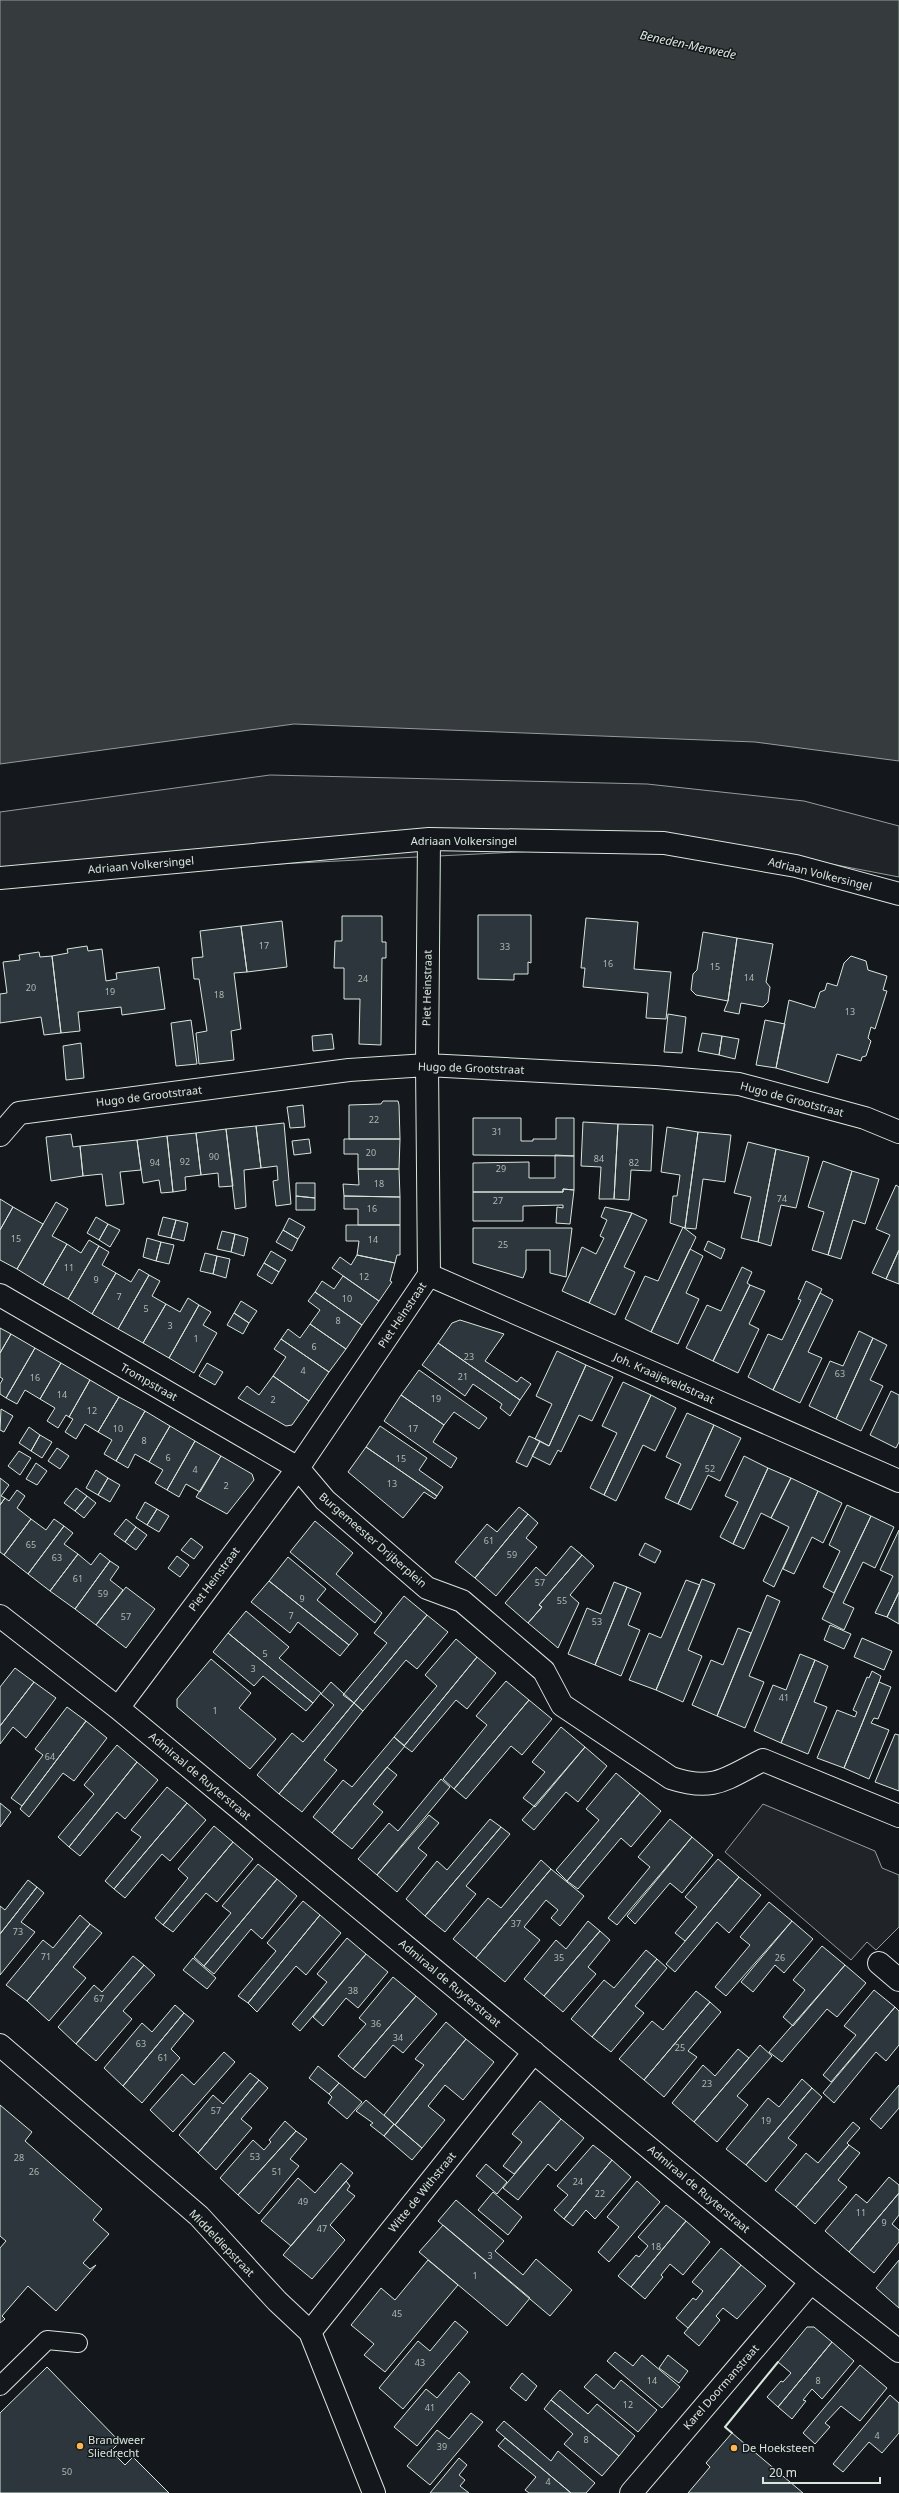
<svg xmlns="http://www.w3.org/2000/svg" width="899" height="2493" font-family="'Noto Sans',sans-serif">
	<style>
		.green { fill: #202428; stroke: #939e99 }
		.water { fill: #363b3e; stroke: #939e99 }
		.building { fill: #2c363c; stroke: #d8e6dc }
		.lines { fill: none; stroke-linecap: round; stroke-linejoin: round }
		.lane-casing { stroke: #d8e6dc; stroke-width: 20 }
		.street-casing { stroke: #d8e6dc; stroke-width: 24 }
		.lane { stroke: #14181c; stroke-width: 18 }
		.street { stroke: #14181c; stroke-width: 22 }
		.wall { stroke: #d8e6dc; stroke-width: 2 }
		.poi-dot { fill: #ffb74d; stroke: #14181c; stroke-width: 1.5 }
		.labels { text-anchor: middle; stroke-width: 3; stroke-linejoin: round; paint-order: stroke }
		.number-label { font-size: 9px; fill: #adbab4 }
		.street-label { font-size: 11px; fill: #d8e6dc; stroke: #14181c }
		.poi-label { font-size: 11px; fill: #d8e6dc; stroke: #14181c; text-anchor: start }
		.water-label { font-size: 12px; font-style: italic; fill: #d8e6dc; stroke: #14181c }
	</style>
	<rect width="100%" height="100%" fill="#14181c"/>
	<!-- green -->
	<path class="green" d="M270,775L647,784L804,801L899,826V877L800,858L657,845L0,878V812Z
		M763,1804L875,1851L882,1868L899,1875V1927L876,1950L867,1942L851,1960L725,1852Z"/>
	<!-- water -->
	<path class="water" d="M0,0H899V761L755,742L294,724L0,764Z"/>
	<!-- building -->
	<path class="building" d="M478,915H531V963L528,962V974H514V980L478,979Z
		M342,916H382V942H386V958H382L381,1045L359,1044L360,999H344V968H334L335,941H342Z
		M586,918L638,922L634,969L671,972L666,1019L646,1018L648,993L583,987L585,968H581Z
		M282,921L287,967L247,972L241,926Z
		M241,926L247,972L234,973L241,1029L231,1031L234,1060L199,1064L196,1033L207,1031L199,979H194L192,958L203,957L200,931Z
		M703,932L737,938L728,1001L696,995L691,990L693,974L697,970Z
		M737,938L773,944L766,982L770,987L768,1002L763,1007L741,1003L739,1014L724,1011L728,1001Z
		M87,946L88,951L102,949L106,981L117,979L116,973L159,967L165,1009L122,1015L121,1007L78,1012L80,1031L61,1033L52,956L68,953L67,949Z
		M39,952L40,957L52,956L61,1033L44,1035L41,1017L0,1023V994L7,993L3,962L20,960L19,955Z
		M851,956L866,961L868,970L887,976L883,990L887,991L875,1029L871,1027L868,1038L871,1041L866,1056L862,1057L861,1061L837,1054L828,1083L776,1068L789,1000L815,1008L820,992L825,990L827,983L837,986L844,963Z
		M668,1014L686,1017L682,1053L664,1052Z
		M191,1020L197,1064L176,1066L171,1023Z
		M765,1020L785,1024L776,1068L756,1065Z
		M702,1033L722,1036L719,1055L698,1051Z
		M332,1034L334,1049L313,1051L312,1036Z
		M722,1036L739,1039L735,1059L719,1055Z
		M81,1043L84,1078L66,1080L63,1046Z
		M383,1101H398L399,1105L400,1139H349V1105L381,1104Z
		M303,1105L305,1127L290,1128L287,1107Z
		M473,1118H521V1141H533V1139H556V1118H574V1156L473,1155Z
		M583,1122L618,1124L614,1199H599L601,1167L581,1166Z
		M284,1123L291,1204L276,1206L273,1181L278,1180L277,1166L261,1168L256,1126Z
		M618,1124L653,1125L651,1171L631,1170L629,1200L614,1199Z
		M256,1126L261,1168L244,1170L246,1207L235,1209L226,1129Z
		M667,1127L698,1132L685,1228L670,1223L673,1196H677L680,1175L661,1172Z
		M226,1129L233,1186L219,1187L218,1173L201,1175L196,1133Z
		M698,1132L731,1135L725,1182L703,1179L696,1229L685,1228Z
		M196,1133L201,1175L185,1177L186,1190L173,1192L167,1136Z
		M71,1134L73,1147L80,1146L83,1176L51,1181L46,1137Z
		M167,1136L173,1192L161,1193L159,1180L143,1183L137,1140Z
		M309,1139L311,1153L294,1155L292,1141Z
		M344,1139H400L399,1169H358V1154H344Z
		M137,1140L141,1170L120,1172L124,1204L106,1206L102,1174L83,1176L80,1146Z
		M748,1142L776,1149L758,1242L741,1238L751,1197L734,1193Z
		M776,1149L809,1157L796,1208L781,1205L771,1246L758,1242Z
		M555,1155L574,1156V1190L563,1189V1192H473V1163L529,1162V1178H555Z
		M823,1161L852,1171L828,1255L812,1250L824,1212L808,1207Z
		M358,1169H399L400,1197L344,1196L343,1184L359,1185Z
		M852,1171L879,1179L865,1224L853,1220L841,1259L828,1255Z
		M296,1183H315V1198L296,1196Z
		M896,1185L899,1187V1250L886,1279L872,1273L890,1235L876,1229Z
		M563,1189L574,1190L570,1224L556,1223L557,1207L563,1208V1205L523,1206V1221H473V1192H563Z
		M296,1196L315,1198V1210H296Z
		M344,1196L400,1197V1225H358V1209H344Z
		M0,1199L13,1207L0,1230Z
		M56,1202L68,1209L52,1236L67,1244L43,1285L17,1269Z
		M13,1207L43,1224L17,1269L0,1260V1230Z
		M605,1207L632,1213L589,1303L562,1291L582,1247L596,1254L604,1238L600,1236L607,1220L601,1217Z
		M632,1213L647,1220L624,1267L635,1272L615,1315L589,1303Z
		M96,1217L108,1224L99,1240L87,1233Z
		M163,1217L176,1220L171,1238L158,1235Z
		M289,1218L305,1227L298,1239L283,1230Z
		M176,1220L188,1223L184,1241L171,1238Z
		M108,1224L120,1230L110,1247L99,1240Z
		M346,1225H400V1255H397L395,1263L357,1255L359,1241H346Z
		M683,1227L696,1237L651,1332L625,1319L645,1276L658,1281Z
		M473,1228H572L566,1277L550,1273V1250H526V1270L523,1278L473,1263Z
		M283,1230L298,1239L292,1251L276,1242Z
		M222,1231L235,1234L231,1252L217,1249Z
		M235,1234L248,1238L244,1256L231,1252Z
		M147,1238L161,1242L156,1261L143,1257Z
		M89,1240L99,1246L68,1299L43,1285L67,1244L81,1253Z
		M708,1241L725,1249L721,1259L704,1250Z
		M161,1242L174,1245L169,1264L156,1261Z
		M99,1246L109,1252L102,1265L116,1273L92,1314L68,1299Z
		M690,1249L703,1256L686,1293L699,1299L678,1344L651,1332Z
		M899,1250V1284L886,1279Z
		M271,1251L286,1260L279,1272L264,1263Z
		M205,1253L217,1256L213,1274L200,1271Z
		M357,1255L395,1263L390,1281L392,1282L379,1301L332,1268L340,1257L351,1265Z
		M217,1256L230,1259L226,1278L213,1274Z
		M264,1263L279,1272L272,1284L257,1275Z
		M742,1267L752,1272L747,1283L750,1285L713,1361L686,1348L707,1305L721,1311Z
		M139,1269L149,1275L118,1329L92,1314L116,1273L131,1282Z
		M149,1275L160,1281L152,1296L166,1304L143,1343L118,1329Z
		M343,1276L379,1301L362,1325L315,1292L322,1281L334,1289Z
		M806,1281L822,1289L773,1390L748,1377L768,1334L782,1340L801,1300L798,1299Z
		M750,1285L765,1291L749,1324L759,1329L738,1373L713,1361Z
		M315,1292L362,1325L346,1349L310,1324L320,1310L308,1301Z
		M820,1293L833,1300L808,1352L822,1358L800,1403L773,1390Z
		M188,1298L199,1305L169,1358L143,1343L166,1304L180,1312Z
		M241,1301L257,1311L249,1323L234,1313Z
		M199,1305L211,1312L203,1325L217,1333L194,1373L169,1358Z
		M234,1313L249,1323L243,1334L227,1325Z
		M460,1320L504,1334L485,1361L517,1382L521,1377L531,1384L520,1400L438,1343L452,1323Z
		M310,1324L346,1349L329,1372L281,1339L288,1329L300,1338Z
		M0,1328L11,1334L0,1353Z
		M859,1331L873,1338L836,1419L809,1406L830,1361L843,1366Z
		M11,1334L35,1348L6,1398L0,1394V1384L3,1379L0,1377V1353Z
		M873,1338L887,1345L870,1380L883,1386L861,1431L836,1419Z
		M281,1339L329,1372L309,1401L273,1376L286,1357L274,1349Z
		M438,1343L520,1400L510,1416L500,1408L502,1404L473,1384L465,1396L422,1365Z
		M35,1348L61,1363L40,1399L25,1390L17,1404L6,1398Z
		M557,1351L586,1365L549,1446L535,1439L552,1404L536,1396Z
		M61,1363L90,1380L69,1417L66,1415L58,1428L47,1421L55,1408L40,1399Z
		M207,1363L223,1372L215,1385L199,1376Z
		M586,1365L613,1377L592,1421L579,1415L561,1452L558,1450L550,1465L532,1456L540,1441L549,1446Z
		M419,1370L487,1418L479,1429L454,1412L444,1425L401,1395Z
		M273,1376L309,1401L292,1425L286,1426L238,1398L247,1386L259,1395Z
		M90,1380L119,1397L98,1432L85,1424L76,1439L65,1432L73,1419L69,1417Z
		M623,1382L651,1395L604,1495L590,1488L617,1433L602,1426Z
		M891,1391L899,1395V1442L896,1448L870,1435Z
		M401,1395L444,1425L433,1442L457,1458L451,1468L384,1421Z
		M651,1395L676,1408L655,1451L643,1445L616,1501L604,1495Z
		M119,1397L145,1411L116,1461L104,1454L112,1440L98,1432Z
		M1,1409L13,1416L4,1432L0,1430Z
		M145,1411L170,1426L149,1462L135,1454L128,1468L116,1461Z
		M687,1413L714,1425L678,1504L665,1498L681,1464L666,1457Z
		M714,1425L741,1438L720,1481L708,1475L691,1510L678,1504Z
		M170,1426L195,1441L167,1490L155,1483L163,1470L149,1462Z
		M380,1426L427,1458L419,1470L443,1487L437,1496L366,1447Z
		M29,1427L40,1435L31,1451L19,1443Z
		M40,1435L52,1442L42,1458L31,1451Z
		M529,1436L540,1441L527,1467L516,1462Z
		M195,1441L221,1456L200,1492L186,1484L179,1497L167,1490Z
		M366,1447L437,1496L435,1499L424,1492L403,1518L348,1472Z
		M57,1448L69,1456L60,1469L48,1461Z
		M19,1451L31,1458L20,1475L8,1466Z
		M221,1456L252,1474L254,1480L227,1514L196,1497Z
		M744,1456L768,1468L733,1544L720,1537L738,1502L725,1496Z
		M36,1463L47,1471L37,1485L26,1479Z
		M768,1468L791,1478L771,1518L761,1513L744,1549L733,1544Z
		M96,1470L108,1478L98,1495L86,1488Z
		M0,1478L9,1485L1,1496L5,1498L0,1505Z
		M108,1478L120,1485L110,1502L98,1495Z
		M791,1478L818,1491L774,1587L763,1581L789,1527L771,1518Z
		M76,1488L87,1496L75,1511L64,1503Z
		M17,1490L25,1496L17,1508L31,1519L4,1555L0,1552V1505L5,1498L9,1501Z
		M818,1491L842,1503L823,1543L812,1537L794,1574L783,1569Z
		M87,1496L96,1503L84,1518L75,1511Z
		M145,1502L157,1509L147,1525L136,1518Z
		M847,1505L871,1516L834,1593L823,1587L840,1551L829,1545Z
		M519,1507L528,1514L475,1578L455,1562L487,1524L497,1532Z
		M157,1509L169,1516L159,1532L147,1525Z
		M528,1514L538,1523L526,1538L537,1547L496,1596L475,1578Z
		M871,1516L894,1527L875,1568L863,1562L843,1603L854,1608L844,1630L822,1619Z
		M31,1519L46,1530L54,1519L64,1526L28,1574L4,1555Z
		M126,1519L136,1527L125,1542L114,1534Z
		M315,1521L353,1553L336,1574L382,1613L375,1623L290,1552Z
		M64,1526L73,1533L64,1544L78,1554L50,1591L28,1574Z
		M136,1527L147,1535L136,1550L125,1542Z
		M899,1530V1592L887,1617L875,1613L893,1576L880,1570Z
		M191,1538L203,1547L194,1559L181,1550Z
		M645,1543L661,1551L655,1563L639,1555Z
		M571,1546L582,1555L539,1605L542,1607L528,1623L505,1603L536,1567L546,1576Z
		M100,1553L110,1561L75,1609L50,1591L78,1554L91,1565Z
		M582,1555L594,1566L570,1595L579,1603L558,1648L528,1623L542,1607L539,1605Z
		M177,1556L189,1565L180,1577L168,1568Z
		M288,1557L326,1589L317,1600L358,1634L349,1645L269,1581Z
		M110,1561L119,1567L110,1580L123,1590L96,1625L75,1609Z
		M702,1579L715,1584L688,1650L702,1656L683,1702L656,1690Z
		M686,1580L700,1585L656,1690L629,1680L649,1633L661,1638Z
		M269,1581L349,1645L340,1656L298,1622L290,1633L251,1602Z
		M614,1582L627,1587L595,1665L568,1654L587,1608L601,1614Z
		M126,1587L155,1609L126,1648L96,1625Z
		M627,1587L641,1593L628,1625L640,1630L621,1676L595,1665Z
		M899,1592V1624L887,1617Z
		M767,1595L780,1601L749,1676L764,1682L745,1728L717,1716Z
		M404,1596L427,1615L354,1703L343,1695L387,1643L374,1633Z
		M246,1611L289,1647L279,1658L321,1693L313,1703L228,1633Z
		M427,1615L448,1632L417,1669L406,1660L363,1711L354,1703Z
		M830,1625L851,1634L844,1649L824,1640Z
		M738,1628L751,1633L717,1716L692,1705L711,1660L723,1665Z
		M228,1633L313,1703L306,1711L263,1676L254,1686L213,1652Z
		M862,1638L892,1651L884,1670L854,1657Z
		M456,1639L477,1657L404,1746L394,1737L437,1686L425,1675Z
		M800,1654L815,1660L781,1743L754,1731L773,1685L786,1690Z
		M477,1657L496,1673L467,1709L456,1700L412,1752L404,1746Z
		M211,1659L251,1693L239,1708L276,1739L250,1769L177,1707V1699Z
		M815,1660L828,1666L814,1702L827,1707L808,1754L781,1743Z
		M15,1668L34,1682L0,1726V1687Z
		M872,1671L881,1676L879,1682L844,1768L817,1758L837,1710L855,1717L857,1712L853,1710L867,1677L869,1678Z
		M506,1681L529,1700L454,1789L443,1779L487,1725L476,1716Z
		M34,1682L56,1698L26,1738L13,1727L0,1744V1726Z
		M331,1682L354,1703L279,1794L257,1775L292,1733L303,1742L334,1705L321,1694Z
		M879,1682L891,1687L878,1719L874,1718L871,1723L889,1730L869,1779L844,1768Z
		M529,1700L552,1719L522,1755L511,1746L466,1799L454,1789Z
		M354,1703L363,1711L324,1760L337,1770L302,1812L279,1794Z
		M67,1707L86,1721L22,1806L11,1798L43,1755L35,1749Z
		M86,1721L107,1738L74,1781L63,1773L29,1817L20,1809L22,1806Z
		M561,1727L585,1747L535,1807L523,1798L545,1772L532,1762Z
		M895,1734L899,1735V1791L875,1782Z
		M394,1737L405,1746L332,1833L313,1817L343,1780L352,1787Z
		M117,1745L137,1762L69,1847L58,1837L94,1794L84,1785Z
		M585,1747L607,1766L578,1802L566,1792L534,1830L522,1820Z
		M137,1762L158,1780L125,1819L117,1812L80,1856L69,1847Z
		M387,1767L397,1775L373,1804L383,1812L352,1849L332,1833Z
		M616,1773L640,1793L567,1881L556,1870L599,1820L586,1809Z
		M441,1779L450,1787L377,1875L358,1859L389,1823L398,1831Z
		M167,1787L187,1803L114,1889L105,1881L141,1837L131,1830Z
		M640,1793L661,1811L631,1847L621,1838L578,1889L567,1881Z
		M0,1803L11,1812L0,1827Z
		M187,1803L206,1820L170,1861L162,1854L125,1898L114,1889Z
		M429,1815L439,1823L418,1848L427,1855L397,1892L377,1875Z
		M490,1819L501,1827L425,1916L406,1899L437,1861L447,1870Z
		M670,1819L692,1837L617,1925L608,1918L650,1867L638,1857Z
		M214,1826L233,1842L163,1925L155,1918L188,1878L178,1869Z
		M501,1827L510,1834L466,1886L476,1894L445,1932L425,1916Z
		M692,1837L713,1855L682,1893L670,1883L635,1924L627,1916Z
		M233,1842L253,1859L217,1902L206,1893L173,1932L163,1925Z
		M718,1859L739,1877L685,1941L675,1933L697,1907L685,1897Z
		M541,1860L551,1869L476,1958L453,1939L488,1898L501,1908Z
		M258,1864L277,1879L204,1966L194,1957L231,1913L222,1906Z
		M551,1869L584,1896L560,1926L551,1918L558,1910L546,1900L524,1927L540,1940L505,1982L476,1958Z
		M739,1877L761,1895L729,1933L717,1922L675,1972L666,1964Z
		M277,1879L297,1896L262,1939L251,1929L214,1974L204,1966Z
		M28,1880L37,1887L0,1934V1906L5,1910Z
		M37,1887L44,1893L21,1922L35,1932L0,1975V1934Z
		M303,1901L320,1915L248,2003L238,1996L276,1951L267,1943Z
		M769,1902L792,1921L726,1996L715,1987L750,1945L740,1937Z
		M80,1915L90,1924L27,2001L6,1985L43,1940L53,1948Z
		M320,1915L341,1933L306,1975L296,1966L257,2012L248,2003Z
		M588,1921L600,1931L544,1996L524,1979L556,1940L566,1949Z
		M792,1921L813,1939L784,1973L775,1965L753,1992L741,1982Z
		M90,1924L102,1933L73,1967L86,1978L49,2021L27,2001Z
		M600,1931L610,1940L588,1967L596,1974L563,2012L544,1996Z
		M347,1938L366,1954L300,2031L292,2024L327,1982L317,1974Z
		M822,1946L845,1965L793,2026L783,2017L805,1990L793,1980Z
		M646,1950L657,1959L592,2037L571,2019L604,1980L614,1988Z
		M366,1954L388,1972L358,2008L346,1998L323,2026L313,2017Z
		M133,1956L144,1965L76,2044L58,2027L94,1985L102,1992Z
		M193,1958L216,1978L207,1989L183,1970Z
		M657,1959L667,1968L635,2006L644,2013L611,2052L592,2037Z
		M144,1965L155,1975L123,2011L132,2019L96,2061L76,2044Z
		M845,1965L866,1983L837,2017L827,2009L782,2062L769,2052Z
		M393,1977L416,1996L353,2069L338,2056L366,2024L359,2018Z
		M874,1990L895,2007L831,2082L823,2075L856,2035L844,2026Z
		M696,1991L710,2002L644,2080L619,2059L652,2021L663,2030Z
		M416,1996L437,2014L403,2053L393,2045L365,2078L353,2069Z
		M710,2002L721,2012L688,2051L697,2057L664,2097L644,2080Z
		M175,2005L184,2013L123,2086L104,2068L142,2023L152,2032Z
		M895,2007L899,2011V2045L886,2061L876,2052L834,2103L823,2093Z
		M184,2013L194,2021L171,2049L180,2058L142,2103L123,2086Z
		M446,2022L466,2039L395,2125L384,2115L424,2065L415,2059Z
		M466,2039L494,2062L463,2100L445,2085L428,2106L445,2120L422,2148L395,2125Z
		M760,2045L772,2056L737,2096L748,2105L717,2142L694,2122Z
		M738,2049L749,2058L694,2122L672,2103L703,2065L715,2076Z
		M224,2052L235,2062L173,2132L150,2110L182,2074L194,2085Z
		M318,2066L339,2083L329,2094L309,2078Z
		M250,2073L259,2080L198,2153L179,2135L213,2095L223,2104Z
		M802,2079L812,2088L746,2165L726,2149L768,2098L779,2107Z
		M259,2080L268,2088L241,2119L252,2128L216,2170L198,2153Z
		M339,2083L362,2102L347,2119L328,2103L332,2097L329,2094Z
		M899,2085V2108L881,2129L870,2119Z
		M812,2088L822,2097L788,2138L797,2145L766,2182L746,2165Z
		M366,2100L394,2124L384,2136L370,2125L373,2123L356,2111Z
		M540,2101L561,2119L514,2174L503,2166L522,2142L512,2134Z
		M0,2105L32,2132L25,2141L102,2209L93,2220L109,2234L83,2263L90,2269L96,2265L56,2311L28,2286L2,2316L5,2319L0,2323V2248L6,2241L0,2236Z
		M561,2119L584,2138L556,2171L548,2164L518,2200L503,2188Z
		M285,2121L296,2131L238,2195L220,2178L253,2140L264,2150L271,2142L269,2140Z
		M853,2122L860,2128L847,2143L849,2145L796,2207L775,2190L806,2153L818,2163Z
		M394,2124L422,2148L412,2160L384,2136Z
		M296,2131L307,2139L290,2159L299,2166L259,2214L238,2195Z
		M593,2145L612,2160L564,2219L554,2210L568,2195L557,2186Z
		M849,2145L860,2153L838,2180L847,2187L815,2224L796,2207Z
		M612,2160L631,2177L595,2219L586,2210L573,2226L564,2219Z
		M341,2163L353,2173L291,2246L261,2221L298,2178L315,2193Z
		M486,2164L507,2182L497,2194L476,2176Z
		M889,2177L899,2185V2193L849,2252L825,2231L856,2194L867,2203Z
		M346,2181L350,2186L347,2190L355,2196L330,2225L345,2240L312,2279L283,2255Z
		M637,2181L660,2202L609,2262L598,2252L619,2227L607,2217Z
		M493,2192L522,2217L508,2235L478,2210Z
		M899,2193V2215L892,2224L899,2230V2242L874,2273L849,2252Z
		M456,2200L504,2241L495,2251L523,2275L536,2259L572,2290L550,2316L438,2221Z
		M666,2205L686,2221L631,2287L618,2276L636,2255L639,2257L648,2246L638,2237Z
		M686,2221L710,2242L683,2275L670,2264L661,2275L663,2277L645,2299L631,2287Z
		M443,2225L530,2298L507,2326L419,2252Z
		M721,2248L741,2265L688,2328L676,2318L693,2298L696,2300L703,2291L692,2282Z
		M428,2260L458,2285L385,2372L364,2355L374,2344L351,2325L381,2288L395,2300Z
		M899,2260V2308L876,2288Z
		M741,2265L766,2286L737,2319L723,2308L716,2316L720,2320L699,2346L684,2333Z
		M455,2321L468,2332L403,2409L379,2388L418,2341L430,2351Z
		M807,2327H814L832,2342L778,2407L767,2397L781,2381L783,2382L791,2373L778,2362Z
		M832,2342L854,2361L822,2399L812,2389L803,2400L806,2401L792,2419L778,2407Z
		M615,2352L633,2366L642,2355L680,2387L662,2408L607,2361Z
		M668,2355L688,2371L679,2383L659,2368Z
		M860,2365L887,2388L860,2421L841,2406L825,2423L830,2427L815,2444L803,2433Z
		M47,2367L120,2442L111,2451L125,2465L133,2457L169,2493H0V2413Z
		M459,2372L470,2382L417,2446L394,2427L426,2389L437,2398Z
		M522,2373L537,2386L526,2401L510,2388Z
		M596,2374L614,2389L621,2380L657,2410L638,2432L584,2387Z
		M560,2390L588,2414L597,2404L635,2436L619,2456L551,2400Z
		M890,2395L899,2403V2433L882,2453L869,2442L843,2472L833,2464Z
		M551,2400L619,2456L602,2476L564,2444L573,2434L544,2409Z
		M471,2413L483,2422L430,2485L407,2466L437,2430L449,2439Z
		M504,2421L551,2461L558,2451L595,2483L586,2493H571L496,2430Z
		M732,2433L803,2493H688L710,2467L706,2463Z
		M505,2438L526,2455L571,2493H529L525,2490L536,2477L498,2446Z
		M459,2458L467,2465L459,2475L465,2480L460,2486L469,2493H430Z"/>
	<g class="lines">
		<defs>
			<path id="lane" d="M0,2386L47,2340L78,2343"/>
			<path id="street" d="M0,878L429,839L664,843L796,866L899,894
				M0,1135L19,1113L349,1070L427,1065L655,1077L739,1084L865,1118L899,1132
				M429,1275L899,1481
				M0,1295L298,1468L325,1500L427,1588L462,1601L544,1671L562,1705L671,1778C714,1792 725,1779 763,1760L899,1816
				M0,1616L118,1708L811,2282L899,2351
				M118,1708L298,1468L429,1275L427,1065L429,839
				M879,1963L899,1980
				M0,2045L199,2216L277,2301L310,2332L374,2493
				M310,2332L534,2052
				M631,2493L811,2282"/>
		</defs>
		<!-- lane casing -->
		<use href="#lane" class="lane-casing"/>
		<!-- street casing -->
		<use href="#street" class="street-casing"/>
		<!-- lane -->
		<use href="#lane" class="lane"/>
		<!-- street -->
		<use href="#street" class="street"/>
		<!-- wall -->
		<path class="wall" d="M732,2433L725,2427L778,2362"/>
	</g>
	<!-- markers -->
	<g class="poi-dot">
		<circle cx="80" cy="2446" r="4"/>
		<circle cx="734" cy="2448" r="4"/>
	</g>
	<g class="labels">
		<!-- number labels -->
		<g class="number-label">
			<text x="264" y="949">17</text>
			<text x="505" y="950">33</text>
			<text x="608" y="967">16</text>
			<text x="715" y="970">15</text>
			<text x="749" y="981">14</text>
			<text x="363" y="982">24</text>
			<text x="31" y="991">20</text>
			<text x="110" y="995">19</text>
			<text x="219" y="998">18</text>
			<text x="850" y="1015">13</text>
			<text x="374" y="1123">22</text>
			<text x="497" y="1135">31</text>
			<text x="371" y="1156">20</text>
			<text x="214" y="1160">90</text>
			<text x="599" y="1162">84</text>
			<text x="185" y="1165">92</text>
			<text x="155" y="1166">94</text>
			<text x="634" y="1166">82</text>
			<text x="501" y="1172">29</text>
			<text x="379" y="1187">18</text>
			<text x="782" y="1202">74</text>
			<text x="498" y="1204">27</text>
			<text x="372" y="1212">16</text>
			<text x="16" y="1242">15</text>
			<text x="373" y="1243">14</text>
			<text x="503" y="1248">25</text>
			<text x="69" y="1271">11</text>
			<text x="364" y="1280">12</text>
			<text x="96" y="1283">9</text>
			<text x="119" y="1300">7</text>
			<text x="347" y="1302">10</text>
			<text x="146" y="1312">5</text>
			<text x="338" y="1324">8</text>
			<text x="170" y="1329">3</text>
			<text x="196" y="1342">1</text>
			<text x="314" y="1350">6</text>
			<text x="469" y="1360">23</text>
			<text x="303" y="1374">4</text>
			<text x="840" y="1377">63</text>
			<text x="463" y="1380">21</text>
			<text x="35" y="1381">16</text>
			<text x="62" y="1398">14</text>
			<text x="436" y="1402">19</text>
			<text x="273" y="1403">2</text>
			<text x="92" y="1414">12</text>
			<text x="118" y="1432">10</text>
			<text x="413" y="1432">17</text>
			<text x="144" y="1444">8</text>
			<text x="168" y="1461">6</text>
			<text x="401" y="1462">15</text>
			<text x="710" y="1472">52</text>
			<text x="195" y="1473">4</text>
			<text x="392" y="1487">13</text>
			<text x="226" y="1489">2</text>
			<text x="489" y="1544">61</text>
			<text x="31" y="1548">65</text>
			<text x="512" y="1558">59</text>
			<text x="57" y="1561">63</text>
			<text x="78" y="1582">61</text>
			<text x="540" y="1586">57</text>
			<text x="103" y="1597">59</text>
			<text x="302" y="1602">9</text>
			<text x="562" y="1604">55</text>
			<text x="291" y="1619">7</text>
			<text x="126" y="1620">57</text>
			<text x="597" y="1625">53</text>
			<text x="265" y="1657">5</text>
			<text x="253" y="1672">3</text>
			<text x="784" y="1701">41</text>
			<text x="215" y="1714">1</text>
			<text x="50" y="1760">64</text>
			<text x="516" y="1927">37</text>
			<text x="18" y="1935">73</text>
			<text x="46" y="1960">71</text>
			<text x="559" y="1961">35</text>
			<text x="780" y="1961">26</text>
			<text x="353" y="1994">38</text>
			<text x="99" y="2002">67</text>
			<text x="376" y="2027">36</text>
			<text x="398" y="2041">34</text>
			<text x="141" y="2047">63</text>
			<text x="680" y="2051">25</text>
			<text x="163" y="2061">61</text>
			<text x="707" y="2087">23</text>
			<text x="216" y="2114">57</text>
			<text x="766" y="2124">19</text>
			<text x="255" y="2160">53</text>
			<text x="19" y="2161">28</text>
			<text x="34" y="2175">26</text>
			<text x="277" y="2175">51</text>
			<text x="578" y="2185">24</text>
			<text x="600" y="2197">22</text>
			<text x="303" y="2205">49</text>
			<text x="861" y="2216">11</text>
			<text x="884" y="2226">9</text>
			<text x="322" y="2232">47</text>
			<text x="656" y="2250">18</text>
			<text x="490" y="2259">3</text>
			<text x="475" y="2279">1</text>
			<text x="397" y="2317">45</text>
			<text x="420" y="2366">43</text>
			<text x="652" y="2384">14</text>
			<text x="818" y="2384">8</text>
			<text x="628" y="2408">12</text>
			<text x="430" y="2411">41</text>
			<text x="877" y="2439">4</text>
			<text x="586" y="2443">8</text>
			<text x="442" y="2450">39</text>
			<text x="67" y="2475">50</text>
			<text x="548" y="2485">4</text>
		</g>
		<!-- street labels -->
		<g class="street-label">
			<text x="464" y="845">Adriaan Volkersingel</text>
			<text transform="translate(141 865) rotate(-5)" y="4">Adriaan Volkersingel</text>
			<text transform="translate(820 874) rotate(14)" y="4">Adriaan Volkersingel</text>
			<text transform="translate(427 988) rotate(-89)" y="4">Piet Heinstraat</text>
			<text transform="translate(471 1068) rotate(2)" y="4">Hugo de Grootstraat</text>
			<text transform="translate(149 1096) rotate(-7)" y="4">Hugo de Grootstraat</text>
			<text transform="translate(792 1099) rotate(15)" y="4">Hugo de Grootstraat</text>
			<text transform="translate(402 1315) rotate(-56)" y="4">Piet Heinstraat</text>
			<text transform="translate(664 1378) rotate(24)" y="4">Joh. Kraaijeveldstraat</text>
			<text transform="translate(149 1382) rotate(30)" y="4">Trompstraat</text>
			<text transform="translate(373 1540) rotate(41)" y="4">Burgemeester Drijberplein</text>
			<text transform="translate(214 1579) rotate(-53)" y="4">Piet Heinstraat</text>
			<text transform="translate(200 1776) rotate(40)" y="4">Admiraal de Ruyterstraat</text>
			<text transform="translate(450 1983) rotate(40)" y="4">Admiraal de Ruyterstraat</text>
			<text transform="translate(699 2189) rotate(40)" y="4">Admiraal de Ruyterstraat</text>
			<text transform="translate(422 2192) rotate(-51)" y="4">Witte de Withstraat</text>
			<text transform="translate(222 2243) rotate(46)" y="4">Middeldiepstraat</text>
			<text transform="translate(721 2387) rotate(-49)" y="4">Karel Doormanstraat</text>
		</g>
		<!-- poi labels -->
		<g class="poi-label">
			<text x="88" y="2444">Brandweer<tspan x="88" dy="13">Sliedrecht</tspan></text>
			<text x="742" y="2452">De Hoeksteen</text>
		</g>
		<!-- water labels -->
		<g class="water-label">
			<text transform="translate(688 45) rotate(12)" y="4">Beneden-Merwede</text>
		</g>
	</g>
	<!-- scale -->
	<path d="M763 2477v6h117v-6" fill="none" stroke="#d8e6dc" stroke-width="2"/>
	<text x="769" y="2477" font-size="12" fill="#d8e6dc" stroke="#14181c" stroke-width="3" paint-order="stroke">20 m</text>
</svg>
